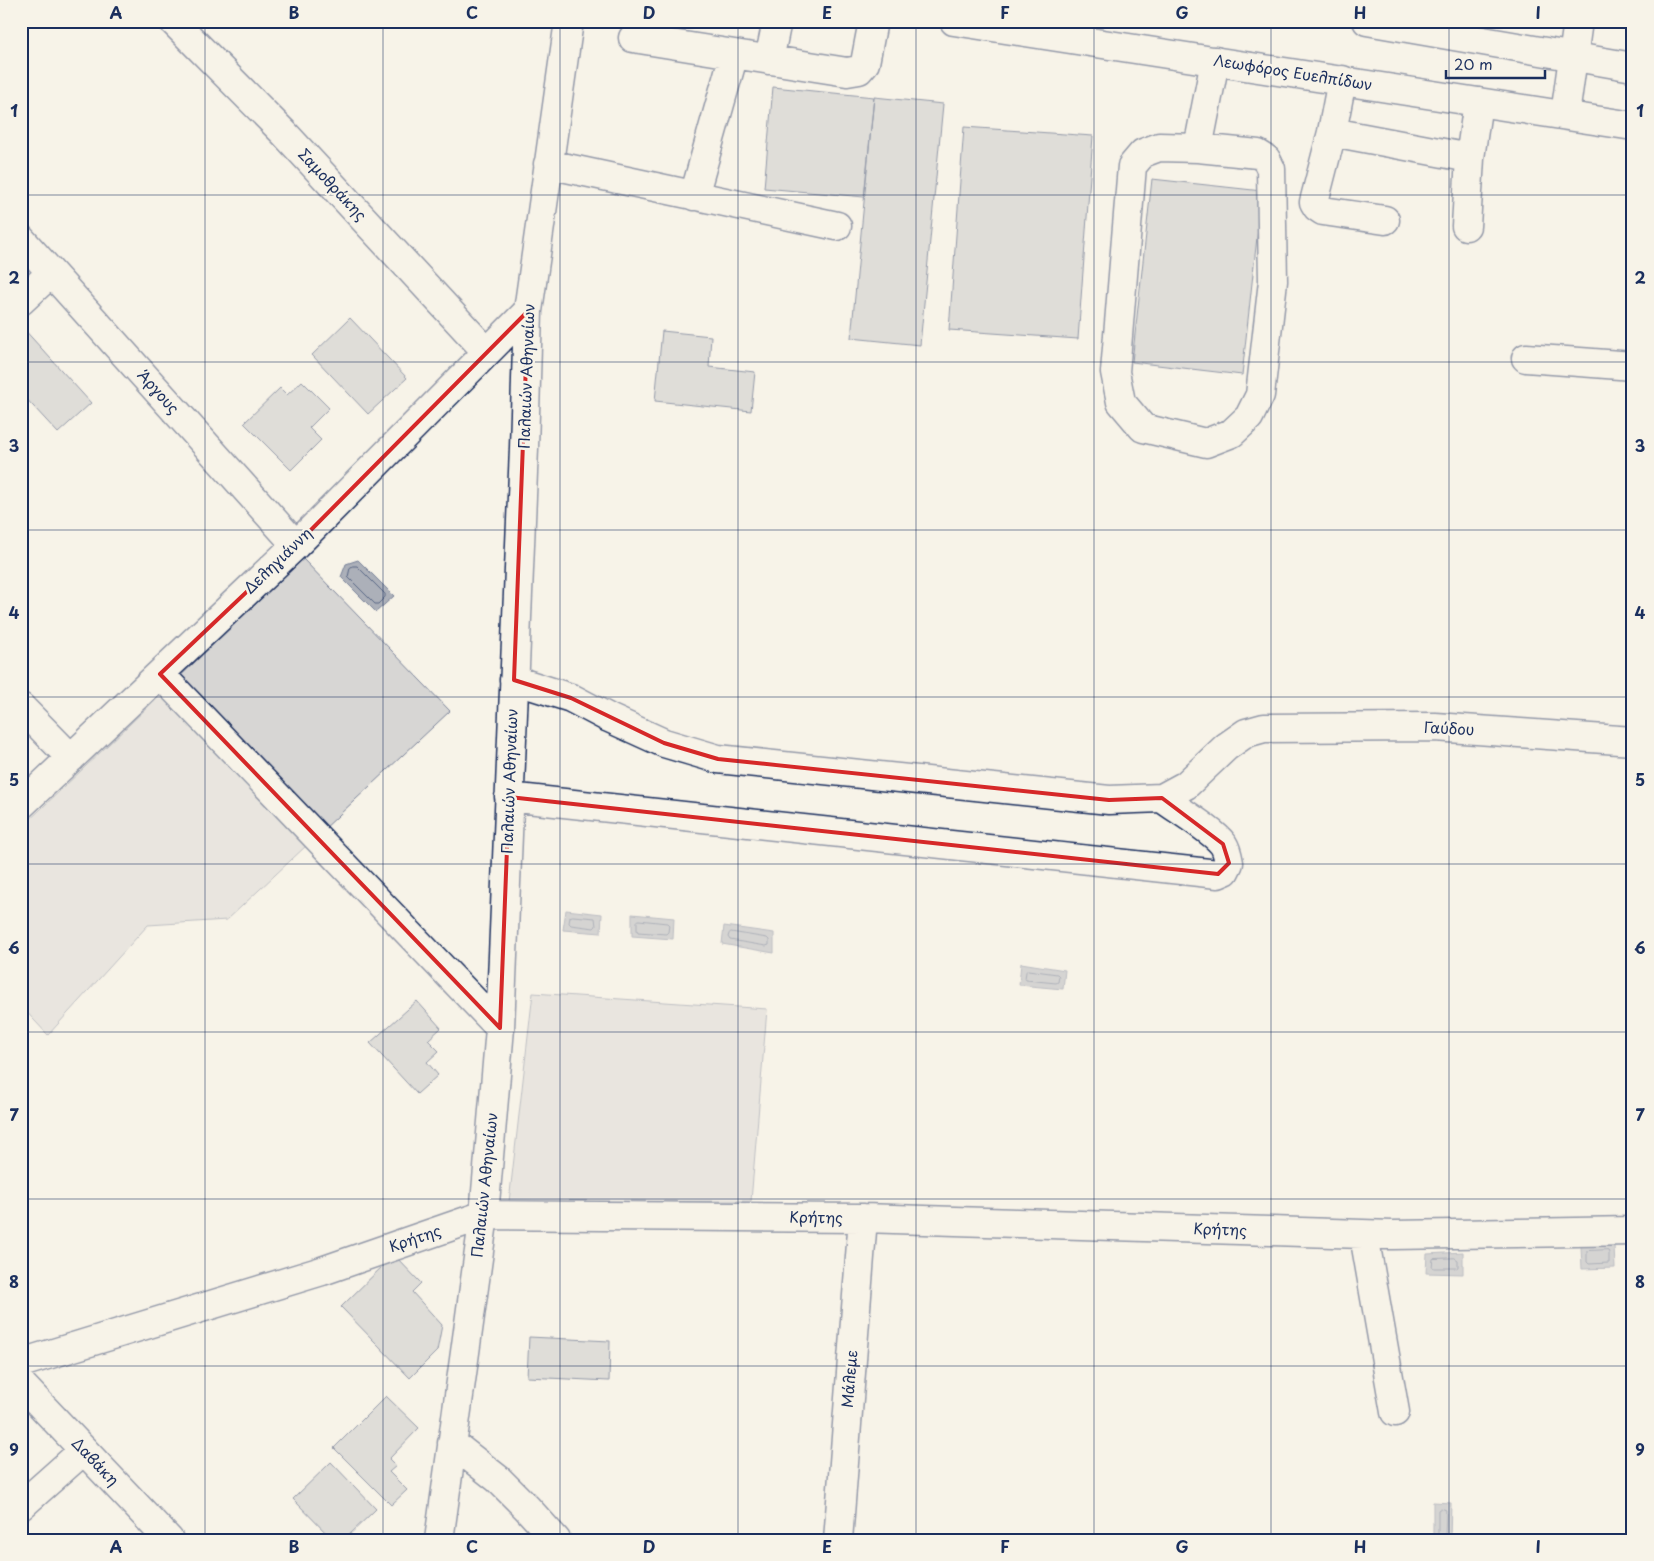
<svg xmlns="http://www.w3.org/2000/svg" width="1654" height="1561" font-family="'Playpen Sans',sans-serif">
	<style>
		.green { fill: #d7d6d4; stroke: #798299 }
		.water { fill: #acb0b9; stroke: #727c95 }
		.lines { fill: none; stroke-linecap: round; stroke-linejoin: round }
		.shore { stroke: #556382; stroke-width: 1 }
		.building { fill: #c0c3c5; stroke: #1b2f5e }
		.minor-casing { stroke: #1b2f5e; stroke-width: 31 }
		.major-casing { stroke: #1b2f5e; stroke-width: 31 }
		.minor { stroke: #f7f3e8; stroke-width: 28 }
		.major { stroke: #f7f3e8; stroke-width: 28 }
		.marked { fill: none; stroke: #d62828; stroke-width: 4; stroke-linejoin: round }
		.grid { fill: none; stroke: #1b2f5e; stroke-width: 1; stroke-opacity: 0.55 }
		.labels { text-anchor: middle; stroke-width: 5; stroke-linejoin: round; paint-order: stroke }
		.street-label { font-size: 15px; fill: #1b2f5e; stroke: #f7f3e8 }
		.neatline { fill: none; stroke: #1b2f5e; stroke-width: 2 }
		.grid-label { font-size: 16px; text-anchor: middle; font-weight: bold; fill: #1b2f5e }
	</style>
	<rect width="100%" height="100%" fill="#f7f3e8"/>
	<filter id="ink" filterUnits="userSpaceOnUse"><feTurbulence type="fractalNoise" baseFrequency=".02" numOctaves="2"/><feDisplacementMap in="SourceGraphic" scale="10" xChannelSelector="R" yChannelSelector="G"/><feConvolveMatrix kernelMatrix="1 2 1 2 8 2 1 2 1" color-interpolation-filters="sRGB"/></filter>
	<g filter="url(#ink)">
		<!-- green -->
		<path class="green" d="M303,559L450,711L227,920L148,925L48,1035L21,1006V828Z
			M533,993L767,1009L751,1201L509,1202Z"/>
		<!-- water -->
		<path class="water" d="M358,560L394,596L376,612L341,577L346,564Z
			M566,910L602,914L601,933L563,930Z
			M632,914L674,918L673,939L632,936Z
			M724,926L774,933V953L722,944Z
			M1021,963L1065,970L1063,989L1019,985Z
			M1614,1245L1615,1268L1582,1269L1581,1246Z
			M1463,1252V1274L1426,1273L1427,1254Z
			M1433,1502L1451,1503L1450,1540H1433Z"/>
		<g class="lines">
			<!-- shore -->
			<path class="shore" d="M353,566H357L385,594V597L378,604H375L348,577L350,568Z
				M573,916L595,918L596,926L594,928L571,925L569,923L570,917Z
				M639,920L667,923L669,925L668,932L666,934L638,932L637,930V922Z
				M731,932L767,938L769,940V945L766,946L730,940L728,937L729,934Z
				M1028,970L1057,974L1059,976L1058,982L1056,983L1026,980L1025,978L1026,972Z
				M1608,1250L1609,1253V1263L1589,1264L1587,1262V1251Z
				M1455,1258L1458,1260V1267L1456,1268H1434L1432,1267L1433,1259Z
				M1438,1540V1510L1441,1508L1446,1510L1445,1540"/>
		</g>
		<!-- building -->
		<path class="building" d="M773,87L874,97L864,197L764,188Z
			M874,97L943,104L920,345L851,338Z
			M964,127L1093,136L1078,339L949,330Z
			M1152,179L1262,191L1242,375L1132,362Z
			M350,318L407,378L368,414L312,355Z
			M22,327L91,403L58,433L21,393Z
			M662,331L711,336L709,367L755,372L751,411L655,401Z
			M302,381L329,408L309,428L321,440L291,470L244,423L280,388L287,395Z
			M417,1001L441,1028L428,1040L439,1051L427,1062L438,1075L417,1094L370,1043Z
			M394,1255L421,1283L412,1292L442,1325L437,1351L410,1378L341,1307Z
			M529,1337L610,1341L609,1381L527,1377Z
			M386,1396L419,1428L389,1459L396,1466L389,1472L407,1490L391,1505L334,1448Z
			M331,1462L376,1509L344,1540H333L293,1499Z"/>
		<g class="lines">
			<defs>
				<path id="minor" d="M173,21L285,134L487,352
					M633,38L847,72L859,70L865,63L873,21
					M769,60L777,21
					M1342,80L1332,132L1314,202L1317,207L1323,211L1385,220
					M1565,115L1578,21
					M1332,132L1470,158
					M1159,147L1198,148L1258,154L1266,159L1271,169L1273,281L1260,395L1249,417L1232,433L1206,443L1143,428L1121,402L1115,372L1132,166L1143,153Z
					M1198,148L1215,61
					M548,164L837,226
					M694,196L734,54
					M1466,226L1470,158L1478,102
					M21,239L296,545
					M21,301L51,273
					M1526,358L1633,366
					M160,674L500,1028
					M514,680L571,698L609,718L664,743L718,759L1109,800L1162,798L1186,785L1226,747L1246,733L1264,728L1435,727L1633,741
					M21,707L71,758
					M509,797L1218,874L1225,871L1229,863C1228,857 1227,850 1223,844C1212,830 1178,810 1162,798
					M21,805L296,545L528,311
					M1364,1235L1395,1412
					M21,1363L322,1271L484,1215L863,1218L1393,1235L1633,1231
					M21,1384L169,1540
					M452,1443L498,1479L527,1508L556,1540
					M21,1506L84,1450
					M439,1540L484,1215L500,1028L524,448L528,311L569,21
					M838,1540L863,1218"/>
				<path id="major" d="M954,21L1633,126
					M1367,21L1633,67"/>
			</defs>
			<!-- minor casing -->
			<use href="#minor" class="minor-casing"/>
			<!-- major casing -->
			<use href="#major" class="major-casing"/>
			<!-- minor -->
			<use href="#minor" class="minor"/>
			<!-- major -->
			<use href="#major" class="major"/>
		</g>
	</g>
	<!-- marked area -->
	<path d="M0 0H1654V1561H0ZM528,311L514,680L571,698L664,743L718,759L1109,800L1162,798L1223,844L1229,863L1218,874L509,797L500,1028L160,674L296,545Z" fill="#f7f3e8" fill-opacity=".55" fill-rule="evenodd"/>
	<path class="marked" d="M528,311L514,680L571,698L664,743L718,759L1109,800L1162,798L1223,844L1229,863L1218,874L509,797L500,1028L160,674L296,545Z"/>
	<!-- grid -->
	<path class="grid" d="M205,21V1540M383,21V1540M560,21V1540M738,21V1540M916,21V1540M1094,21V1540M1271,21V1540M1449,21V1540M21,195H1633M21,362H1633M21,530H1633M21,697H1633M21,864H1633M21,1032H1633M21,1199H1633M21,1366H1633"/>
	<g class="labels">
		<!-- street labels -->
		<g class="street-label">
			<text transform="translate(1293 73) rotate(9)" y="5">Λεωφόρος Ευελπίδων</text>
			<text transform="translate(332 185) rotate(47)" y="5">Σαμοθράκης</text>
			<text transform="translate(527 376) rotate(-88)" y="5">Παλαιών Αθηναίων</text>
			<text transform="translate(158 392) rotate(48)" y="5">Άργους</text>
			<text transform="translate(278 561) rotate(-44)" y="5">Δεληγιάννη</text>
			<text transform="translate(1449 729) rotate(3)" y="5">Γαύδου</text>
			<text transform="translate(510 781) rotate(-88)" y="5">Παλαιών Αθηναίων</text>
			<text transform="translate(485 1185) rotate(-84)" y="5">Παλαιών Αθηναίων</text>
			<text transform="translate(816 1218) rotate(1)" y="5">Κρήτης</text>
			<text transform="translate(1220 1230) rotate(2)" y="5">Κρήτης</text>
			<text transform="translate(415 1239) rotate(-19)" y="5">Κρήτης</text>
			<text transform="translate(850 1379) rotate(-85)" y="5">Μάλεμε</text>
			<text transform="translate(95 1462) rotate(46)" y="5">Δαβάκη</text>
		</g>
	</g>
	<!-- margin -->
	<rect width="1654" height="1561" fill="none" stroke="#f7f3e8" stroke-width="55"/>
	<!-- scale -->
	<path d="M1446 70v8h99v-8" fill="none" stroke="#1b2f5e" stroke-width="2.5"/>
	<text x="1454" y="70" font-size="15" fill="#1b2f5e" stroke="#f7f3e8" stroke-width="4" paint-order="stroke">20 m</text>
	<rect x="28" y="28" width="1598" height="1506" class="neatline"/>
	<g class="grid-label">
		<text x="116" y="19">A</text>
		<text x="294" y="19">B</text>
		<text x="472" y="19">C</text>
		<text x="649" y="19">D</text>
		<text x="827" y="19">E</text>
		<text x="1005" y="19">F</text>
		<text x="1182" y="19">G</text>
		<text x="1360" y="19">H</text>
		<text x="1538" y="19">I</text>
		<text x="14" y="117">1</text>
		<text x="1640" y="117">1</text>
		<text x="14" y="284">2</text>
		<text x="1640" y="284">2</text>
		<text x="14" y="452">3</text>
		<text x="1640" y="452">3</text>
		<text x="14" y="619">4</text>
		<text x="1640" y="619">4</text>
		<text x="14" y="786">5</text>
		<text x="1640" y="786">5</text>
		<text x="14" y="954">6</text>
		<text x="1640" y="954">6</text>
		<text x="14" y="1121">7</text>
		<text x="1640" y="1121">7</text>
		<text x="14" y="1288">8</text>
		<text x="1640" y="1288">8</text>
		<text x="14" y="1456">9</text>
		<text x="1640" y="1456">9</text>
		<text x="116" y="1553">A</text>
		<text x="294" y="1553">B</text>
		<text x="472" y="1553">C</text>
		<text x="649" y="1553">D</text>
		<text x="827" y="1553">E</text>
		<text x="1005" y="1553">F</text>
		<text x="1182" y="1553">G</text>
		<text x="1360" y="1553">H</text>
		<text x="1538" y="1553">I</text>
	</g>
</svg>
